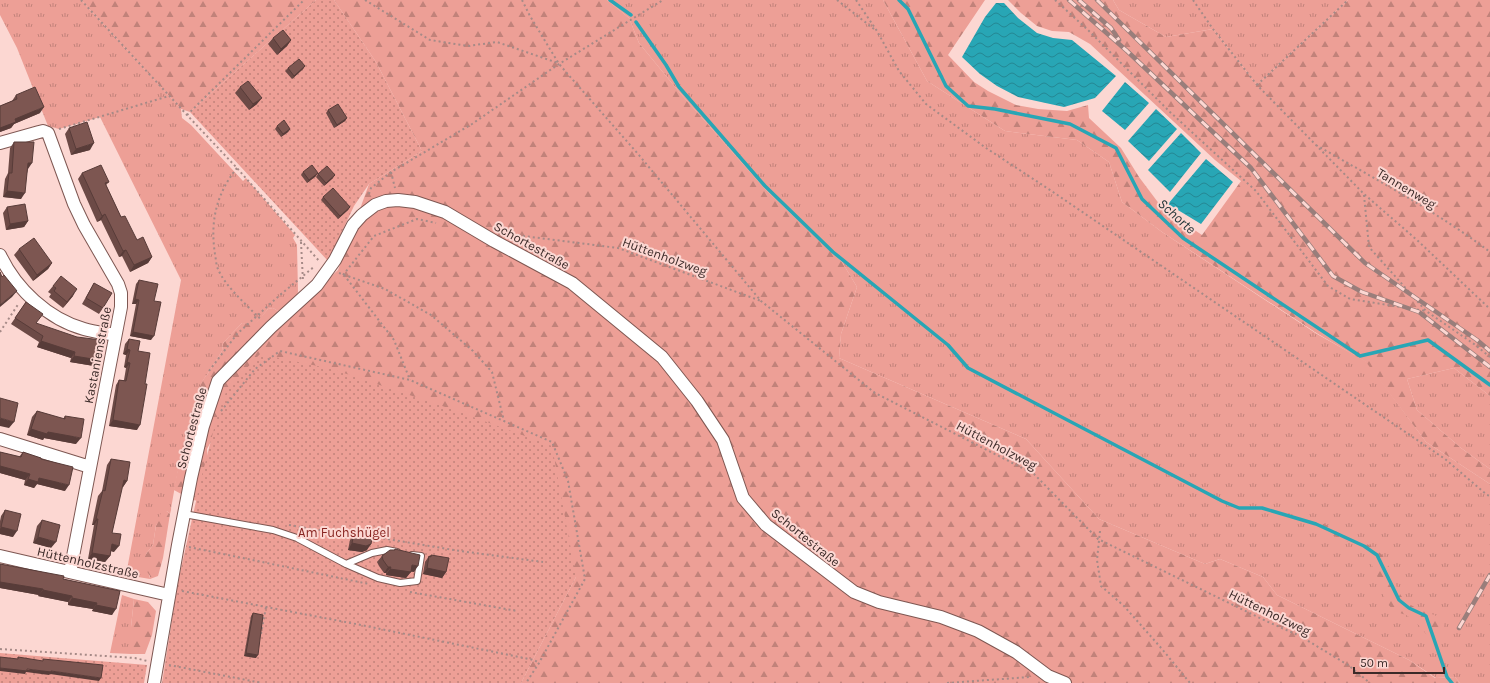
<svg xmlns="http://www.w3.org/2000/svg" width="1490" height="683" font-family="Karla,sans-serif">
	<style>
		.grass { fill: url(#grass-tufts) }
		.forest { fill: url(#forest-firs) }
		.park { fill: url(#park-dots) }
		.water { fill: url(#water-waves) }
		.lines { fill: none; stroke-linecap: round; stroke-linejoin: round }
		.stream { stroke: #28a6b5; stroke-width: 3.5 }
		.lane-casing { stroke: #7e5752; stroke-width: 8 }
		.street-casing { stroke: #7e5752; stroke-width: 14 }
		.path { stroke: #a68a87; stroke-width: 2; stroke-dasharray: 2 3; stroke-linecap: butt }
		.lane { stroke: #fff; stroke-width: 6 }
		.street { stroke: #fff; stroke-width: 12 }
		.rail-casing { stroke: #997e7b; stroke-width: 4.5 }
		.rail { stroke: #fcd7d2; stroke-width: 3; stroke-dasharray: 9; stroke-linecap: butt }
		.wall { fill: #6c4a46 }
		.shaded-wall { fill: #583c39 }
		.building { fill: #7d5651; stroke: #583c39 }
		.labels { text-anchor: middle; stroke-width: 4; stroke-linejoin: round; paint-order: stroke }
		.street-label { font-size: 13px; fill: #3b2a28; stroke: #fcd7d2 }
		.park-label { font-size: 13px; fill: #882420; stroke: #fcd7d2 }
		.water-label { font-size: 14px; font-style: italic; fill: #1d3134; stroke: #fcd7d2 }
	</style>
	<defs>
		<pattern id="grass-tufts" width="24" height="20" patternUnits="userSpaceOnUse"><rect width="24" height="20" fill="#ed9f96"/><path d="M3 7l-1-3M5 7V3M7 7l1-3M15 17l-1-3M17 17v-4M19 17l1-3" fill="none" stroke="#c1827a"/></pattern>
		<pattern id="forest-firs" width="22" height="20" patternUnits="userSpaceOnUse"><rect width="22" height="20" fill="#ed9f96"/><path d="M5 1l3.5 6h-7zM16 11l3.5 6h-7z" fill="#c1827a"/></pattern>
		<pattern id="park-dots" width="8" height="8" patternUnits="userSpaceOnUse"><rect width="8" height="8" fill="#ed9f96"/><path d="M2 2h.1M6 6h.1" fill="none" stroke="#c1827a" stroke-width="1.8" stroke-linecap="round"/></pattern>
		<pattern id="water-waves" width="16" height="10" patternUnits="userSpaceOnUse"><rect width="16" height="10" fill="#28a6b5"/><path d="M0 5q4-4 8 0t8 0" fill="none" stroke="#248793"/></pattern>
	</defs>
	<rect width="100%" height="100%" fill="#fcd7d2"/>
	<!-- grass -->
	<path class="grass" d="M0,0H81L181,109L182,118L191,125L243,181L246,178L295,235L293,238L297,245L298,292L296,298L278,311L273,308L268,309L255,325L242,323L223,343L222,351L207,375C192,388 175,487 171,510L170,514L167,511L156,525L153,545L146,554L150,579L126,575L181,280L100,117L59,129L48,126L17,48L0,15Z
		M607,0H883L927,81L1005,131L1077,140L1109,162L1122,202L1162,232L1317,334L1367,362L1426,442L1490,484V683H1460L1455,677L1436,678L1409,660L1277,595L1263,577L1220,559L1205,564L1099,519L1026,439L839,358L841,334L857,287L842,262L766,190L680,93L639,43L629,18Z
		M1113,0H1348L1257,85L1213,29L1166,37L1119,10Z
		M1454,368L1490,396V469L1461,448L1417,410L1407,379Z
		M122,595L134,599L131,627V654L110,653Z"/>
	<!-- forest -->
	<path class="forest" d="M81,0H316L190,112L181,109Z
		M334,0H607L629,18L639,43L680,93L766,190L842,262L857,287L841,334L839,358L1026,439L1099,519L1205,564L1220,559L1263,577L1277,595L1409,660L1435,678L1455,677L1460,683H521L576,577L219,427L207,449L209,481L200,501L192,500L174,490C178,470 193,386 207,375L222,351L223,343L242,323L255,324L268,309L273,308L278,311L260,332L263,339L338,270L369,184L422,151L376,62Z
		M883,0H985L948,55L974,82L988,91L1016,105L1038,109L1067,111L1088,105L1089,118L1121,148L1139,177L1163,209L1202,235L1241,181L1215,160L1090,44L1069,32L1052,31L1037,26L1021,13L1008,0H1113L1119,10L1166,37L1213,29L1257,85L1348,0H1490V396L1454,368L1407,379L1417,410L1461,448L1490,469V484L1426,442L1366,362L1318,334L1162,232L1122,202L1109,162L1077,140L1005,131L927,81Z
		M167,511L170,514L163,558L158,576L150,579V576L142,564L146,554L153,545L156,525L161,513Z
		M1324,524C1339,531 1369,542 1381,554C1393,567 1394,593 1408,603C1415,609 1435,615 1445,619L1443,634L1437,642L1426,634L1415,621L1406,615L1394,611L1386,602L1378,578L1369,559L1360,547L1318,529L1317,525Z
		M134,599L148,602L156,611L152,635L145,654H131V627Z"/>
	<!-- park -->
	<path class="park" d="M316,0H334L376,62L422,151L369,184L354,206L328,261L190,112Z
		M260,354L332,369L457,411L552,446L576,577L521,683H162L178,582L201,479L217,417L227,389Z
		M0,653L147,665L144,683H0Z"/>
	<!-- water -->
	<path class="water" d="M996,3H1004L1018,18L1037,33L1053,38L1072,40L1116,76L1095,98L1064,107L1018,97L997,86L980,74L962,57L985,17Z
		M1125,82L1149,103L1125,130L1102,111Z
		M1156,109L1177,129L1149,161L1128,141Z
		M1181,133L1201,153L1170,192L1148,170Z
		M1206,159L1233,182L1201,224L1168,204Z"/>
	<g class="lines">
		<!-- stream -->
		<path class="stream" d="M610,0L631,15
			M899,0L908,9L946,86L968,106L995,109L1070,124L1116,148L1142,199L1183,238L1360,356L1428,340L1490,385
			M636,22L666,65L679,87L765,186L833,252L948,345L968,368L1222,501L1239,508H1262L1316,524L1364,546L1377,555L1399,600L1409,608L1426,616L1447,677L1452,683"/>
		<defs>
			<path id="lane" d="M184,514L273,530L297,538L346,564L378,578L400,583L417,581L421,556L412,555
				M346,564L372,553L387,550L397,552"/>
			<path id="street" d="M0,143L39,132L43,131L48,133L74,204L84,225L118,284L121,293V307L70,572
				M0,255C16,289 48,319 84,329C94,332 105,333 115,335
				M0,439L90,467
				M0,556L169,595
				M154,683L178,545L191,478L203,426L218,381L271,327L317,285L335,260L353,225L362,215L375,205L386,201L398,200L415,202L445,212L494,241L572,283L662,357L697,401L723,440L743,498L766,525L854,592L879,602L941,617L978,631L1016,652L1048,676L1065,683"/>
		</defs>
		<!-- lane casing -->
		<use href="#lane" class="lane-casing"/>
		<!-- street casing -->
		<use href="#street" class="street-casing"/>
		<!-- path -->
		<path class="path" d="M81,0L187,115L237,168L320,262
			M365,0L430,40L468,46L497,42L558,63
			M522,0L530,16L559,64L638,154L761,301L875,393L1034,474L1098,539L1266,621L1300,636L1348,665L1370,683
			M837,0L874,29
			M856,0L877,31L899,71L926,104L986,148L1053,192L1445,459L1487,495L1490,496
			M1055,0L1088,30L1170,112L1256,191L1328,286L1350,299L1426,311
			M1193,0L1213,29L1257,85L1364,194L1417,240L1490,309
			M1257,85L1348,0
			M187,115L304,0
			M59,129L169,96
			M1316,145C1375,179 1436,211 1490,252
			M237,168C216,194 210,222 215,254C216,259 216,265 218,269C225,286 244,302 257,316L262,320
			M391,172L395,188
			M369,194L371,188L391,172L472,124L559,64L663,0
			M1364,195L1369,247L1426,311L1474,344L1490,357
			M508,234L618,248L761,301
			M301,242L303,281
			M339,273L385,289L431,315L473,351L492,372L504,421
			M343,275L374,236L417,219L436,223
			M344,275L394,340L410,380
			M0,332L19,303
			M209,371L237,334L280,295L315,266
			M221,411L255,369L280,351L410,380L552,442L568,481L585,579L539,663L526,683
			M289,525L312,529L369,536L460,551L543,562
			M1100,531L1097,560L1101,586L1124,606L1162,649L1190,683
			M189,547L369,584
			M182,591L356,624L534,660L539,663
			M410,592L517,611
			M261,634L266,607
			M0,649L135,658L147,661
			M169,665L262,683
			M947,683L1030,677"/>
		<!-- lane -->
		<use href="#lane" class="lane"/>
		<!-- street -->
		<use href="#street" class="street"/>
		<defs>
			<path id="rail" d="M1069,0L1127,51L1251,168L1333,276L1362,292L1419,312L1490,367
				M1079,0L1111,28L1119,40
				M1097,0L1365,263L1477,340L1490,351
				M1459,628L1490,575"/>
		</defs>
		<!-- rail casing -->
		<use href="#rail" class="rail-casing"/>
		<!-- rail -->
		<use href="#rail" class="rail"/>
	</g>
	<!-- wall -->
	<path class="wall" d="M273,38L291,40L287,46L277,55L268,44Z
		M305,66L303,69L292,79L285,71L288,68Z
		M240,87L257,104L249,110L235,93Z
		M16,95L40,113L14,124L11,128L0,132V106L12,101Z
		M328,110L347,118L345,121L334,128L326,113Z
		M277,126L290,129L288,132L281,137L275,129Z
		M69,128L90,150L71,155L65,134Z
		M14,142L28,169L21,199L3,197L5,179L8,173L10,148Z
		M303,172L316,176L307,183L301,175Z
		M82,173L109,182L106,185L121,217L137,240L152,257L148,263L130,272L122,256L119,257L101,220L97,222L78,179Z
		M318,174L333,178L324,186L316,177Z
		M323,197L350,207L348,210L338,219L321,200Z
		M7,207L28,221L24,227L6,230L3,213Z
		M19,249L52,263L48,269L33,281L14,255Z
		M139,280L154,301L151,340L130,336L136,304H132L136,284Z
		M94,283L103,308L99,314L82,304Z
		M53,286L73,296L63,308L49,297L51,294L48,292Z
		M26,302L36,323L99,360L94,366L70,362L71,358L37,347L39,342L11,324Z
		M129,339L138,351L137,430L109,426L116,385L119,380H124L126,368L124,367L126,355L123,354L125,344Z
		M37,411L63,419L65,416L76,444L44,438L43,440L27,435L32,417Z
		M0,452L19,457L23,452L41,459L65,491L37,484L34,488L24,485L25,480L0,473Z
		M111,459L127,481L123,487H122L112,533L114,552L111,551L110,556L105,562L88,559L94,525H92L98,496L102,491L107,465Z
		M5,510L13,537L0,534V521L1,516Z
		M42,520L51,548L33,543L37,526Z
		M354,534L367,550L362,552L348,550L350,540Z
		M395,549L414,572L411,571L406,578L386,575V573H384L379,566L377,562L382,556L394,550Z
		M431,555L446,572L442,578L423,574L425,562L429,556H430Z
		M0,564L63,579L120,591L112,615L92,611L93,609L68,605V602L38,596L39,595L0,588Z
		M253,613L256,658L244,656L251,616Z"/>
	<!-- shaded-wall -->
	<path class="shaded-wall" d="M291,40L287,46L277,55L281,49Z
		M305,66L303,69L292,79L294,76Z
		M262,98L257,104L249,110L253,104Z
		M44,107L40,113L14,124L11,128L0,132V128L15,119Z
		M347,118L345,121L334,128L337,125Z
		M290,129L288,132L281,137L283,134Z
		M94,143L90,150L71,155L76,149Z
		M28,163H32L28,169H24Z
		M318,173L316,176L307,183L309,180Z
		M335,175L333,178L324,186L326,183Z
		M7,191L25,193L21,199L3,197Z
		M350,207L348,210L338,219L340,216Z
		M105,214L101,220L97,222L102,216Z
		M28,221L24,227L6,230L10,224Z
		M126,250L122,256L119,257L123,251Z
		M152,257L148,263L130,272L134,265Z
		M52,263L48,269L33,281L37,275Z
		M77,289L73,296L63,308L67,302Z
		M17,291L12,297L0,307V305Z
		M135,299L139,300L136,304H132Z
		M133,332L154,336L151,340L130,336Z
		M41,341L75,352L71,358L37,347Z
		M127,349L130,350L126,355L123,354Z
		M74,356L99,360L94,366L70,362Z
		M127,362L130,363L126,368L124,367Z
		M0,418L14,422L9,428L0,426Z
		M113,420L140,425L137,430L109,426Z
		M31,429L48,432L81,438L76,444L44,438L43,440L27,435Z
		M0,466L30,474L25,480L0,473Z
		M39,478L69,485L65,491L37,484L34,488L24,485L28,479Z
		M124,480L127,481L123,487L120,486Z
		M96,519H98L94,525H92Z
		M1,527L17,531L13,537L0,534V529Z
		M38,537L56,542L51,548L33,543Z
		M352,543L371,544L367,550L362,552L348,550Z
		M112,544L119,546L114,552L108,550Z
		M92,553L110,556L105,562L88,559Z
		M412,565L418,566L414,572L408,571Z
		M388,567H391L386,573H384Z
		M427,568L446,572L442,578L423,574Z
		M390,569L411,572L406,578L386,575Z
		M0,582L43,589L39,595L0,588Z
		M43,590L72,596L68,602L38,596Z
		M72,598L97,603L93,609L68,605Z
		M96,605L116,609L112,615L92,611Z
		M246,653L258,655L256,658L244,656Z
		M0,668L51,671L101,678L99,681L50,674L49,675L26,672L25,674L0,671Z"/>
	<!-- building -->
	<path class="building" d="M283,30L291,40L281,49L273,38Z
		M299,59L305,66L294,76L288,68Z
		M248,81L262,98L253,104L240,87Z
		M35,87L44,107L15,119L16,122L0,128V106L17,99L16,95Z
		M338,104L347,118L337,125L328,110Z
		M284,120L290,129L283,134L277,126Z
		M87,122L94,143L76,149L69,128Z
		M14,142H34L32,163H28L25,193L7,191L9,173H12Z
		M101,165L109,182L105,183L121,217L125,216L137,240L143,237L152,257L134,265L126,250L123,251L105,214L102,216L82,173Z
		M312,165L318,173L309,180L303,172Z
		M327,166L335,175L326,183L318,174Z
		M333,188L350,207L340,216L323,197Z
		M25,204L28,221L10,224L7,207Z
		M34,238L52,263L37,275L19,249Z
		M0,272L2,277L4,275L17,291L0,305Z
		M61,276L77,289L67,302L54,291L56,288L53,286Z
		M139,280L158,284L154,301L161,302L154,336L133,332L139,300L135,299Z
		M94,283L112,293L103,308L86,298Z
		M26,302L43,314L36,323L77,337L101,340L99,360L74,356L75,352L41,341L43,336L15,318Z
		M129,339L140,341L138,351L150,353L145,384H147L140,425L113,420L119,380L126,381L130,363L127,362L130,350L127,349Z
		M0,398L18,403L14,422L0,418Z
		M37,411L65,419V416L84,419L81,438L48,432L47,434L31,429Z
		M0,452L21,457L23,452L41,458V459L73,467L69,485L39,478L38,482L28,479L30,474L0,466Z
		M111,459L130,462L127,481L124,480L112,533L121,534L119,546L112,544L110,556L92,553L98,519H96L103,490L105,491Z
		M5,510L21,514L17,531L1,527Z
		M42,520L60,525L56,542L38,537Z
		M354,534L372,538L371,544L366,546L352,543Z
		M395,549L420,555L418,566L412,565L411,572L390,569L391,567H388L383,560L382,556L390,550H395Z
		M431,555L449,558L446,572L427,568L429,556L431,557Z
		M0,564L64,576L63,579L120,591L116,609L96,605L97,603L72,598V596L43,590V589L0,582Z
		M253,613L263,615L258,655L246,653Z
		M0,657L18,659V657L43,661V659L103,665L101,678L51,671V672L27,669V671L0,668Z"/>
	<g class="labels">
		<!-- street labels -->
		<g class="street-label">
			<text transform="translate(1407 188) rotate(31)" y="5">Tannenweg</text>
			<text transform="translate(532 245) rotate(29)" y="5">Schortestraße</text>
			<text transform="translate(665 256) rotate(20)" y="5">Hüttenholzweg</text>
			<text transform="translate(97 355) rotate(-79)" y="5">Kastanienstraße</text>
			<text transform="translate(191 428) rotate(-75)" y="5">Schortestraße</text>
			<text transform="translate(997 445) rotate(28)" y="5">Hüttenholzweg</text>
			<text transform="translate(806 537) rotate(39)" y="5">Schortestraße</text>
			<text transform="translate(88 562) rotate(13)" y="5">Hüttenholzstraße</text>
			<text transform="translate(1270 612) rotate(26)" y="5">Hüttenholzweg</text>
		</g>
		<!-- park labels -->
		<g class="park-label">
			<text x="344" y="537">Am Fuchshügel</text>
		</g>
		<!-- water labels -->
		<g class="water-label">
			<text transform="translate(1177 216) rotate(42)" y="5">Schorte</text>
		</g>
	</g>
	<!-- scale -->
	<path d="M1354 667v6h90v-6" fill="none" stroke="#3b2a28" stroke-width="2"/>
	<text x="1360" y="667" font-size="12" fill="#3b2a28" stroke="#fcd7d2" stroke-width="3" paint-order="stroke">50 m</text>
</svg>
